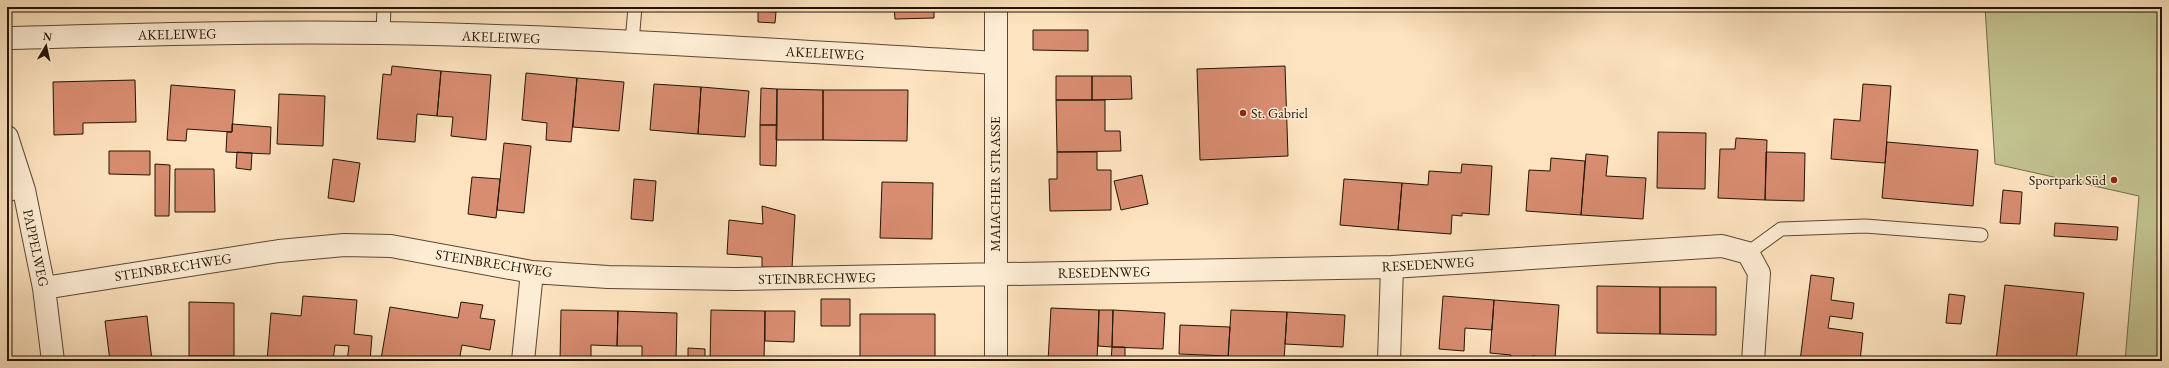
<svg xmlns="http://www.w3.org/2000/svg" width="2169" height="368" font-family="'EB Garamond',serif">
	<style>
		.green { fill: #c2c390; stroke: #726c4a }
		.building { fill: #d88c70; stroke: #231404 }
		.lines { fill: none; stroke-linecap: round; stroke-linejoin: round }
		.service-casing { stroke: #5a4833; stroke-width: 15 }
		.minor-casing { stroke: #5a4833; stroke-width: 24 }
		.service { stroke: #feedd5; stroke-width: 13 }
		.minor { stroke: #feedd5; stroke-width: 22 }
		.poi-dot { fill: #8f2418; stroke: #feedd5; stroke-width: 1.5 }
		.labels { text-anchor: middle; stroke-width: 3; stroke-linejoin: round; paint-order: stroke }
		.street-label { font-size: 14px; fill: #231404; stroke: #feedd5 }
		.poi-label { font-size: 14px; fill: #231404; stroke: #feedd5; text-anchor: start }
	</style>
	<rect width="100%" height="100%" fill="#fde3bf"/>
	<filter id="stains"><feTurbulence type="fractalNoise" baseFrequency=".005" numOctaves="4"/><feColorMatrix values="0 0 0 0 .2 0 0 0 0 .09 0 0 0 0 .02 0 0 0 .5 -.17"/></filter>
	<radialGradient id="worn" r=".72"><stop offset=".6" stop-color="#630" stop-opacity="0"/><stop offset="1" stop-color="#630" stop-opacity=".3"/></radialGradient>
	<!-- green -->
	<path class="green" d="M1985,7H2162V361H2125L2139,196L1995,164Z"/>
	<!-- building -->
	<path class="building" d="M215,7H243V10L215,9Z
		M894,7H934V18L895,19Z
		M758,11L776,12L775,23L758,22Z
		M1033,30H1088V51L1033,50Z
		M392,66L441,71L437,116L417,114L415,142L377,139L383,74L391,75Z
		M1285,66L1288,156L1200,160L1197,69Z
		M441,71L491,75L486,140L451,136L453,117L437,116Z
		M526,73L577,78L571,142L546,140L547,123L522,120Z
		M1056,76H1092V100H1056Z
		M1092,76H1131L1132,99L1092,100Z
		M577,78L624,82L619,131L573,127Z
		M135,80L136,122L83,123V134L54,135L53,82Z
		M654,84L701,87L698,134L650,130Z
		M1863,84L1891,86L1885,163L1831,159L1834,119L1860,121Z
		M171,85L235,90L232,132L187,129L186,141L167,140Z
		M701,87L749,91L745,137L698,134Z
		M761,88L777,89V125H760Z
		M777,89L823,90V140H776Z
		M823,90H908L907,141L823,140Z
		M279,94L325,96L323,146L277,144Z
		M1056,100H1105V131H1120L1121,151L1057,152Z
		M232,124L271,127L270,154L226,152L227,132H232Z
		M760,125H777L776,166L760,165Z
		M1658,132L1706,133L1705,189L1657,188Z
		M1736,138L1767,140L1765,200L1718,198L1720,149H1735Z
		M1887,142L1978,150L1973,206L1882,198Z
		M504,143L531,146L524,213L497,210Z
		M109,151H150V175L109,174Z
		M237,152L252,153L251,170L236,168Z
		M1057,152H1097V170H1111V210L1050,211L1049,179H1057Z
		M1766,152L1805,153L1804,201L1765,200Z
		M1586,154L1608,156L1606,176L1646,178L1643,219L1581,215Z
		M1551,158L1585,161L1581,215L1526,211L1529,170L1550,171Z
		M333,159L360,163L354,202L328,198Z
		M155,164L170,165L169,216H155Z
		M1462,164L1492,166L1489,215L1462,213V216L1452,215L1451,234L1398,230L1402,183L1428,185L1429,171L1461,173Z
		M175,169H214L215,212H175Z
		M1142,175L1148,204L1121,210L1114,181Z
		M472,177L500,179L496,218L468,214Z
		M634,179L656,181L653,221L631,219Z
		M1344,179L1402,183L1398,230L1340,225Z
		M882,182L933,183L932,239L880,238Z
		M2003,190L2022,192L2020,224L2000,223Z
		M762,206L795,215L792,268L762,267V257L727,254L729,220L763,224Z
		M2055,223L2118,227L2117,240L2054,236Z
		M1811,275L1834,278L1831,300L1854,303L1852,319L1830,316L1828,328L1863,333L1860,361H1800Z
		M2005,285L2084,293L2076,361H1996Z
		M1597,286L1660,287V334L1597,333Z
		M1660,287H1716V335L1660,334Z
		M1949,294L1965,296L1961,324L1946,323Z
		M303,296L357,300L354,334L372,336L370,361H347L349,346L335,345L333,361H267L271,313L301,316Z
		M1443,296L1494,300L1492,330L1465,328L1464,351L1439,349Z
		M821,299H850V326H821Z
		M1494,300L1559,305L1555,358L1532,356V361H1510L1511,355L1490,353Z
		M189,302L234,303V356H189Z
		M461,302L483,305L480,318L495,320L490,350L462,345L459,361L438,357V361H393L381,359L390,307L458,318Z
		M1051,308L1099,310L1097,361H1048Z
		M561,310L618,311L617,346L591,345V361H560Z
		M711,310L765,311L764,361L710,360Z
		M1099,310H1113L1112,347L1098,346Z
		M1113,310L1165,313L1163,349L1112,347Z
		M1231,310L1287,312L1284,361H1228Z
		M618,311L677,313L676,361H642V346H617Z
		M765,311H795L794,342L765,341Z
		M1287,312L1345,315L1343,347L1285,344Z
		M860,314H935V361H860Z
		M147,316L152,361H110L105,321Z
		M1180,325L1230,327L1228,356L1179,354Z
		M1112,347H1125V361H1111Z
		M688,348L705,349V361H688Z"/>
	<g class="lines">
		<defs>
			<path id="service" d="M383,33L384,7
				M632,42L635,7
				M7,195L24,190
				M1748,253L1781,229L1865,226L1981,235"/>
			<path id="minor" d="M996,7V361
				M7,38C131,35 255,31 379,33C585,36 790,51 995,63
				M7,137L24,190L44,288L53,361
				M44,288L279,251L344,245L391,246L532,272L608,277L736,279L1392,267L1722,246L1748,253L1759,273L1753,361
				M523,361L532,272
				M1389,361L1392,267"/>
		</defs>
		<!-- service casing -->
		<use href="#service" class="service-casing"/>
		<!-- minor casing -->
		<use href="#minor" class="minor-casing"/>
		<!-- service -->
		<use href="#service" class="service"/>
		<!-- minor -->
		<use href="#minor" class="minor"/>
	</g>
	<!-- markers -->
	<g class="poi-dot">
		<circle cx="1243" cy="113" r="4"/>
		<circle cx="2114" cy="180" r="4"/>
	</g>
	<g class="labels">
		<!-- street labels -->
		<g class="street-label">
			<text transform="translate(177 34) rotate(-1)" y="5">AKELEIWEG</text>
			<text transform="translate(501 37) rotate(2)" y="5">AKELEIWEG</text>
			<text transform="translate(825 53) rotate(3)" y="5">AKELEIWEG</text>
			<text transform="translate(995 184) rotate(-90)" y="5">MAIACHER STRASSE</text>
			<text transform="translate(36 248) rotate(78)" y="5">PAPPELWEG</text>
			<text transform="translate(494 263) rotate(9)" y="5">STEINBRECHWEG</text>
			<text transform="translate(1428 264) rotate(-3)" y="5">RESEDENWEG</text>
			<text transform="translate(173 267) rotate(-9)" y="5">STEINBRECHWEG</text>
			<text transform="translate(1104 272) rotate(-1)" y="5">RESEDENWEG</text>
			<text transform="translate(817 278) rotate(-1)" y="5">STEINBRECHWEG</text>
		</g>
		<!-- poi labels -->
		<g class="poi-label">
			<text x="1251" y="118">St. Gabriel</text>
			<text x="2106" y="185" text-anchor="end">Sportpark Süd</text>
		</g>
	</g>
	<!-- margin -->
	<rect width="2169" height="368" fill="none" stroke="#fde3bf" stroke-width="24"/>
	<rect x="8" y="8" width="2153" height="352" fill="none" stroke="#231404" stroke-width="2"/>
	<rect x="12" y="12" width="2145" height="344" fill="none" stroke="#231404"/>
	<!-- north arrow -->
	<g transform="translate(46 46) rotate(9)" stroke="#feedd5" stroke-width="3" paint-order="stroke">
	<path d="M0-3L7 15L0 10L-7 15Z" fill="#231404"/>
	<text y="-6" font-size="11" font-weight="bold" text-anchor="middle" fill="#231404">N</text>
	</g>
	<rect width="100%" height="100%" filter="url(#stains)"/>
	<rect width="100%" height="100%" fill="url(#worn)"/>
</svg>
